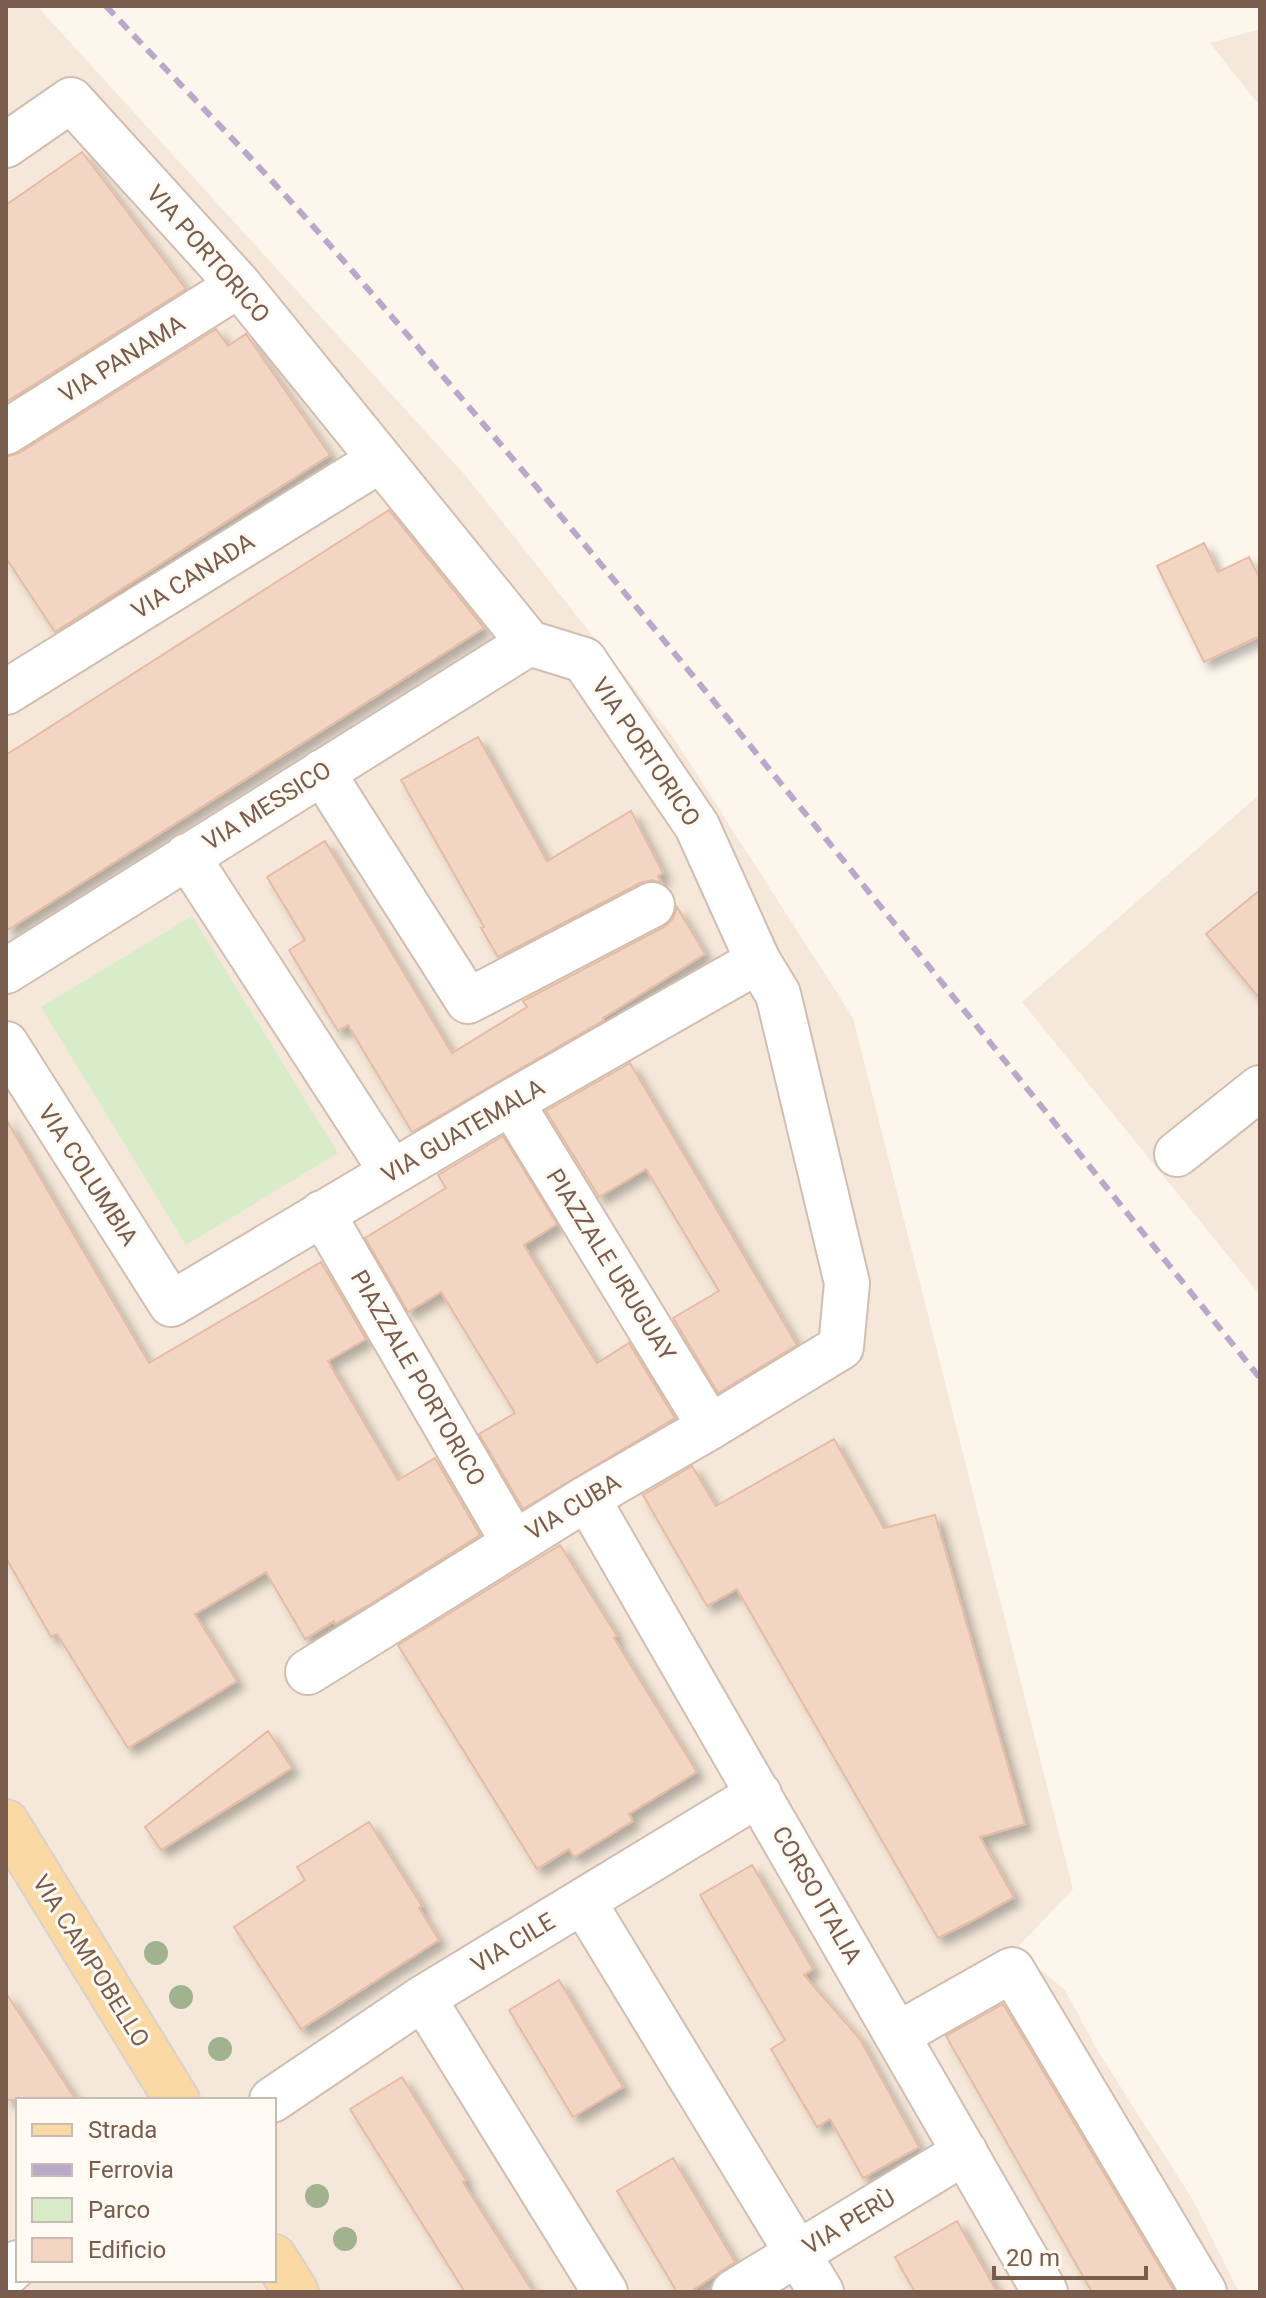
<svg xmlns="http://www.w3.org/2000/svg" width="1266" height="2298" font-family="Roboto,sans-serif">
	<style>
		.residential { fill: #f5e8da; fill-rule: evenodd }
		.green { fill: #d8ecc9 }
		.building { fill: #f3d5c3; stroke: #e6bba3; stroke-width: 2; filter: url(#shadow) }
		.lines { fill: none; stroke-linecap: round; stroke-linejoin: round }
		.minor-casing { stroke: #d1beb0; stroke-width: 48 }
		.major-casing { stroke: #dad1cd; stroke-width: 48 }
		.minor { stroke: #fff; stroke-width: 44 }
		.major { stroke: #fbd9a5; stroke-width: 44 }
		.rail { stroke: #b9a8c9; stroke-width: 6; stroke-dasharray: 12 8; stroke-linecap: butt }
		.tree { fill: #a0b28e }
		.labels { text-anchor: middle; stroke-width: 6; stroke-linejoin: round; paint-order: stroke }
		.street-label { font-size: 24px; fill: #7a5c4d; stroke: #fffaf3 }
	</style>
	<defs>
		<filter id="shadow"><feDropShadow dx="7" dy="7" stdDeviation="4" flood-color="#0004"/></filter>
	</defs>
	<rect width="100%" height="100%" fill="#fdf6ec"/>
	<!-- residential -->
	<path class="residential" d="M6,6H37L466,476L673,737L853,1018L1073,1889L1016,1949L1065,1990L1099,2053L1193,2200L1239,2292H6ZM18,2100H274V2280H18Z
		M1260,29V106L1210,43Z
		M1260,794V1295L1022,1002Z"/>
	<!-- green -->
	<path class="green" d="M192,916L338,1153L186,1245L41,1007Z"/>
	<!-- building -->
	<path class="building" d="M82,152L186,289L6,402V205Z
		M216,329L228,346L246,334L330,455L55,632L6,558V457L19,453Z
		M389,510L484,628L6,931V755Z
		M1204,543L1218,572L1249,557L1260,579V636L1204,662L1157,566Z
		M478,737L547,861L631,811L663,873L658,876L662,883L652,880L640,883L498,957L481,928L484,927L401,780Z
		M325,841L452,1053L527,1007L523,1001L664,927L673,919L677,907L705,954L603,1018L604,1020L412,1132L348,1025L338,1031L289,950L305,940L267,877Z
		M1260,890V999L1206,934Z
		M630,1063L797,1345L718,1393L673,1318L719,1291L646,1169L599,1197L546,1111Z
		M6,1119L149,1363L321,1262L366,1339L328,1361L398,1480L435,1458L480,1535L372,1603L335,1624L334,1621L305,1639L266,1572L195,1614L237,1681L128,1748L57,1634L51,1637L6,1558Z
		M503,1136L557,1224L524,1245L597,1363L629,1343L675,1418L523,1509L479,1434L515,1413L441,1292L408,1312L365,1238L446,1188L438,1175Z
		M834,1439L884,1528L935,1515L1025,1824L980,1837L1014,1897L968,1923L938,1938L737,1589L707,1606L643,1495L692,1466L716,1506Z
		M560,1545L617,1636L614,1638L697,1772L629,1814L633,1821L574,1857L569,1849L537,1869L398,1645Z
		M268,1731L292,1768L161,1850L145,1827Z
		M369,1822L422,1906L419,1908L439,1940L301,2029L234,1927L305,1880L297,1867Z
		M752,1865L813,1969L804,1975L860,2039L919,2147L863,2178L830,2119L817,2127L771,2049L785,2040L700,1895Z
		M559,1980L623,2087L573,2117L509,2010Z
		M6,1993L76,2100H6Z
		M1003,2004L1175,2292H1092L946,2036Z
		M402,2077L466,2180L463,2182L533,2292H465L350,2109Z
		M673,2158L735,2262L690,2292H677L617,2191Z
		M957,2221L997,2292H915L895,2257Z"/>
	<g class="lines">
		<defs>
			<path id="minor" d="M6,145L71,100L239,285L529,643L584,660L697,826L758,961L778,994L847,1283L841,1347L710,1427L587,1498L308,1672
				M6,432L239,285
				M6,692L380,460
				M322,772L468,1001L652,905
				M187,856L392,1172
				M6,971L529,643
				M6,1044L171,1304L511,1102L758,961
				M511,1102L710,1427
				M1177,1154L1260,1088
				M322,1213L514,1543
				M587,1498L1045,2292
				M583,1901L821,2292
				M423,1998L605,2292
				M897,2035L1012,1970L1204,2292
				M272,2100L423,1998L759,1794
				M6,2274L18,2263
				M734,2292L965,2152"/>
			<path id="major" d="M6,1822L177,2100
				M274,2257L296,2292"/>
		</defs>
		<!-- minor casing -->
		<use href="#minor" class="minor-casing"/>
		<!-- major casing -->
		<use href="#major" class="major-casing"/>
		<!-- minor -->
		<use href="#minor" class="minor"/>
		<!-- major -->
		<use href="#major" class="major"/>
		<!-- rail -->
		<path class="rail" d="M106,6C180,85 257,162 328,243C650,612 952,997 1260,1378"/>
	</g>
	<!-- trees -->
	<g class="tree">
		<circle cx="156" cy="1953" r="12"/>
		<circle cx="181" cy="1997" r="12"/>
		<circle cx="220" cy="2049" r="12"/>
		<circle cx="317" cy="2196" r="12"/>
		<circle cx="345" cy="2239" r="12"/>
	</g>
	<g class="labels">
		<!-- street labels -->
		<g class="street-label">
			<text transform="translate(208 254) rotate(49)" y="8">VIA PORTORICO</text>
			<text transform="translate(122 359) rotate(-32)" y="8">VIA PANAMA</text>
			<text transform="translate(193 576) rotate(-32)" y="8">VIA CANADA</text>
			<text transform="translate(646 752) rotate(56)" y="8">VIA PORTORICO</text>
			<text transform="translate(267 806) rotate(-32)" y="8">VIA MESSICO</text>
			<text transform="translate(463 1131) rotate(-30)" y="8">VIA GUATEMALA</text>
			<text transform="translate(88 1175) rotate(57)" y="8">VIA COLUMBIA</text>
			<text transform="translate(611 1265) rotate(58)" y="8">PIAZZALE URUGUAY</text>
			<text transform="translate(418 1378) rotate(60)" y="8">PIAZZALE PORTORICO</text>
			<text transform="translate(573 1507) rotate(-31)" y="8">VIA CUBA</text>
			<text transform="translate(817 1895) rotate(60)" y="8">CORSO ITALIA</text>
			<text transform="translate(513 1943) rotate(-31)" y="8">VIA CILE</text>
			<text transform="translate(91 1961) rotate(58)" y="8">VIA CAMPOBELLO</text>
			<text transform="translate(849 2222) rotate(-31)" y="8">VIA PERÙ</text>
		</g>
	</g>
	<!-- border -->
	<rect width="1266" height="2298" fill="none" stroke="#7a5c4d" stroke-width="16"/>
	<!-- legend -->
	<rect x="16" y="2098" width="260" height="184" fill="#fffaf3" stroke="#cabbb1" stroke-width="2"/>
	<rect x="32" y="2124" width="40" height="12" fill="#fbd9a5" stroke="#cabbb1" stroke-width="2"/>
	<text x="88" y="2138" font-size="24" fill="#7a5c4d">Strada</text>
	<rect x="32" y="2164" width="40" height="12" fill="#b9a8c9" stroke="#cabbb1" stroke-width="2"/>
	<text x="88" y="2178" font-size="24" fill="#7a5c4d">Ferrovia</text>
	<rect x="32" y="2198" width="40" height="24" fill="#d8ecc9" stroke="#cabbb1" stroke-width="2"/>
	<text x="88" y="2218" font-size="24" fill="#7a5c4d">Parco</text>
	<rect x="32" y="2238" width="40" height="24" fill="#f3d5c3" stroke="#cabbb1" stroke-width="2"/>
	<text x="88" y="2258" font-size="24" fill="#7a5c4d">Edificio</text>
	<!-- scale -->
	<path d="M994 2266v12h152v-12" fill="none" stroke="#7a5c4d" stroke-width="4"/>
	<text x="1006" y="2266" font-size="24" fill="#7a5c4d" stroke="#fffaf3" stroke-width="6" paint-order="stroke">20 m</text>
</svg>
